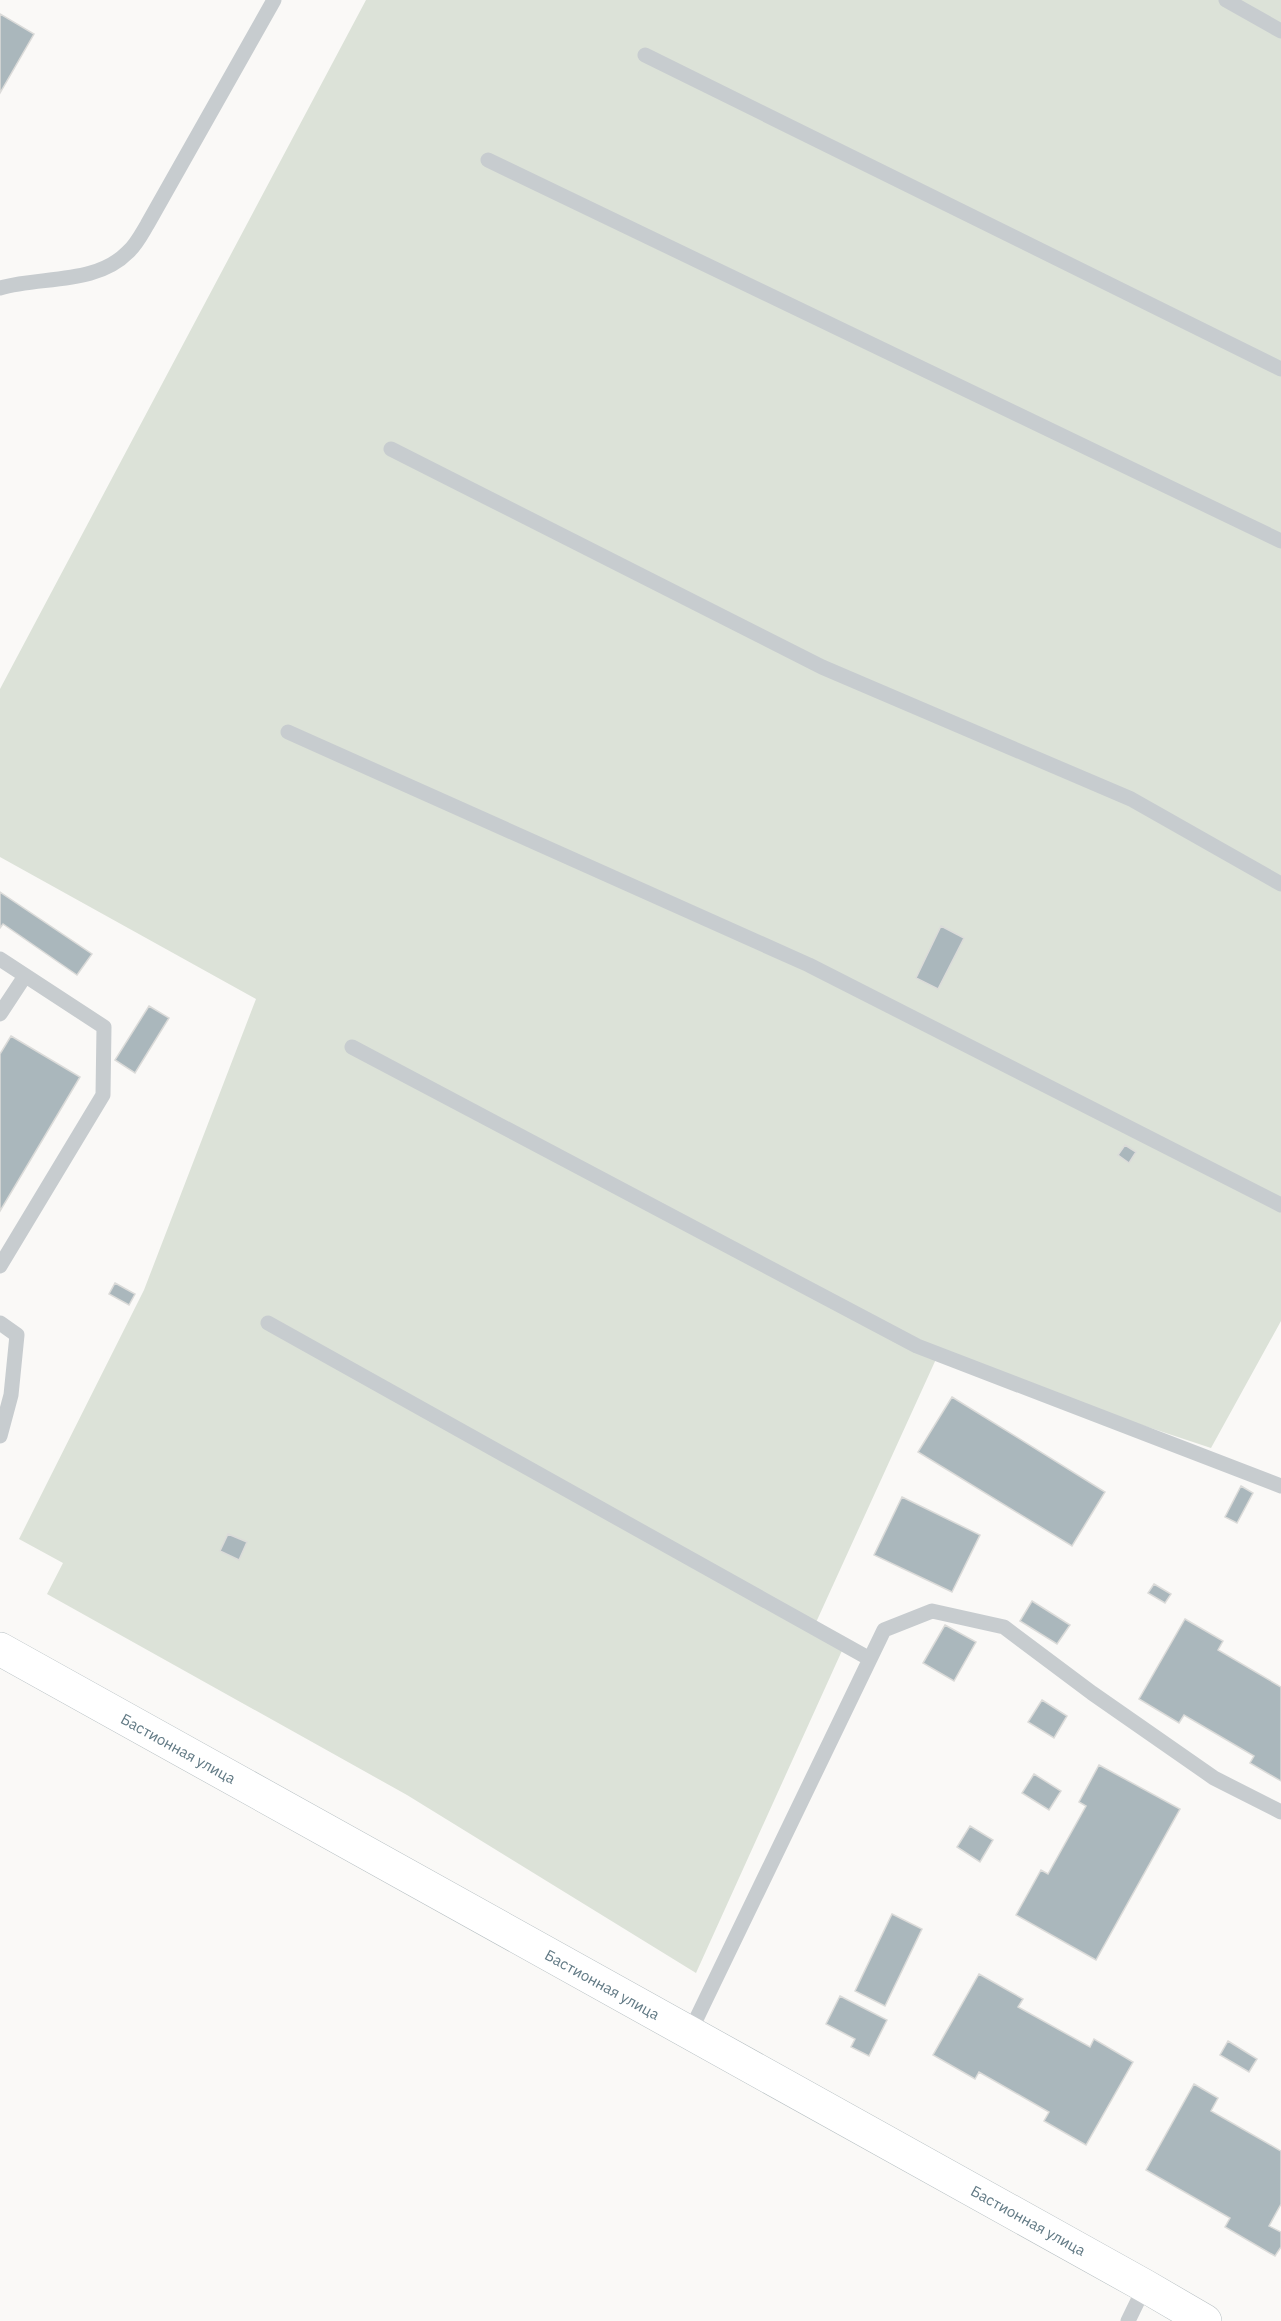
<svg xmlns="http://www.w3.org/2000/svg" width="1281" height="2321" font-family="'IBM Plex Sans',sans-serif">
	<style>
		.green { fill: #dce2d8 }
		.building { fill: #aab7bc; stroke: #dbdbd9; stroke-width: 1.5 }
		.lines { fill: none; stroke-linecap: round; stroke-linejoin: round }
		.secondary-casing { stroke: #b6bfc2; stroke-width: 34 }
		.lane { stroke: #c7cccf; stroke-width: 15 }
		.secondary { stroke: #fff; stroke-width: 33 }
		.labels { text-anchor: middle; stroke-width: 6; stroke-linejoin: round; paint-order: stroke }
		.street-label { font-size: 15px; fill: #627a85; stroke: #fff }
	</style>
	<rect width="100%" height="100%" fill="#faf9f7"/>
	<!-- green -->
	<path class="green" d="M366,0H1281V1321L1211,1448L937,1357L813,1629L845,1644L696,1973L407,1795L47,1594L63,1563L19,1539L144,1290L256,999L0,857V689Z"/>
	<!-- building -->
	<path class="building" d="M0,14L34,34L0,93Z
		M0,892L92,954L77,975L3,924L0,928Z
		M941,926L964,938L938,989L916,978Z
		M149,1006L169,1018L135,1073L115,1060Z
		M11,1036L80,1077L0,1211V1054Z
		M1125,1145L1136,1152L1129,1163L1118,1155Z
		M115,1283L135,1294L129,1305L109,1294Z
		M952,1397L1105,1492L1072,1546L918,1452Z
		M1241,1486L1253,1493L1237,1523L1225,1517Z
		M902,1497L980,1535L952,1592L874,1555Z
		M228,1534L247,1542L239,1560L220,1551Z
		M1154,1584L1171,1594L1165,1603L1148,1593Z
		M1032,1601L1070,1625L1057,1644L1020,1621Z
		M1185,1619L1223,1641L1218,1650L1281,1687V1781L1250,1763L1254,1756L1184,1715L1179,1723L1139,1699Z
		M945,1625L976,1642L954,1681L923,1663Z
		M1042,1700L1067,1716L1054,1738L1028,1722Z
		M1099,1765L1180,1809L1096,1960L1016,1915L1041,1870L1048,1874L1086,1806L1079,1802Z
		M1034,1774L1061,1791L1049,1810L1022,1793Z
		M970,1826L993,1840L980,1862L957,1847Z
		M892,1914L922,1929L885,2006L855,1991Z
		M979,1974L1023,1999L1018,2007L1090,2047L1094,2039L1133,2062L1086,2145L1044,2121L1049,2112L979,2072L975,2079L933,2055Z
		M840,1996L887,2020L869,2056L851,2047L855,2039L826,2024Z
		M1228,2041L1257,2059L1249,2072L1220,2055Z
		M1194,2084L1218,2098L1211,2111L1281,2151V2204L1269,2226L1281,2232V2247L1275,2256L1225,2227L1230,2218L1146,2170Z"/>
	<g class="lines">
		<defs>
			<path id="secondary" d="M0,1649L1145,2286L1205,2321"/>
		</defs>
		<!-- secondary casing -->
		<use href="#secondary" class="secondary-casing"/>
		<!-- lane -->
		<path class="lane" d="M1226,0L1281,31
			M645,55L1281,369
			M488,160L1281,541
			M0,288C41,276 96,285 128,252C136,245 141,235 147,225L274,0
			M391,449L822,667L1131,799L1281,884
			M288,732L809,965L1281,1205
			M0,959L104,1027L103,1095L0,1266
			M0,1014L25,976
			M352,1047L917,1346L1281,1486
			M0,1323L17,1335L11,1395L0,1436
			M268,1323L870,1659
			M689,2034L884,1630L932,1611L1004,1627L1092,1693L1214,1778L1281,1812
			M1128,2321L1145,2286"/>
		<!-- secondary -->
		<use href="#secondary" class="secondary"/>
	</g>
	<g class="labels">
		<!-- street labels -->
		<g class="street-label">
			<text transform="translate(178 1749) rotate(29)" y="5">Бастионная улица</text>
			<text transform="translate(602 1985) rotate(29)" y="5">Бастионная улица</text>
			<text transform="translate(1028 2221) rotate(29)" y="5">Бастионная улица</text>
		</g>
	</g>
</svg>
